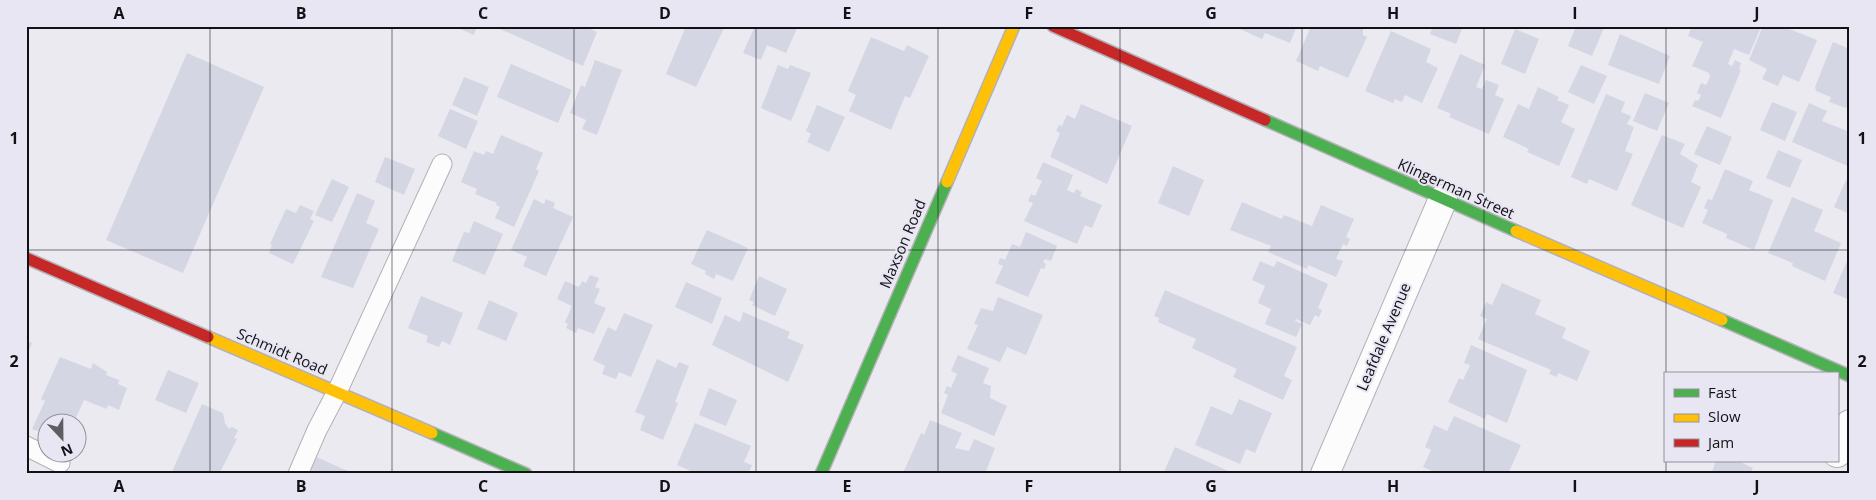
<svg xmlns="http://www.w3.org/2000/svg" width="1876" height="500" font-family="'Open Sans',sans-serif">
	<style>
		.building { fill: #d4d6e4 }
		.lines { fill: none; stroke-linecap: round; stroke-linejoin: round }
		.lane-casing { stroke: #b3b1b7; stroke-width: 21 }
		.street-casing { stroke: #b3b1b7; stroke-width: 30 }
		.fast-casing { stroke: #b3b1b7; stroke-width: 14 }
		.slow-casing { stroke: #b3b1b7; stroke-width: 14 }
		.jam-casing { stroke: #b3b1b7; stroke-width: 14 }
		.lane { stroke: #fcfcfd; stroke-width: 19 }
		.street { stroke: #fcfcfd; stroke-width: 28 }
		.fast { stroke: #4caf50; stroke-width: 11 }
		.slow { stroke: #ffc107; stroke-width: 11 }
		.jam { stroke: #c62828; stroke-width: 11 }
		.grid { fill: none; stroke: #121116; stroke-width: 1; stroke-opacity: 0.55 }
		.labels { text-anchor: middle; stroke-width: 4; stroke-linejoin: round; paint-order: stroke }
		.street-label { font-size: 15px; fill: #121116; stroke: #e9e6f4 }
		.neatline { fill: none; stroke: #121116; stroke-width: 2 }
		.grid-label { font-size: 16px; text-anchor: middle; font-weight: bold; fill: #121116 }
	</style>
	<rect width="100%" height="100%" fill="#ebeaf0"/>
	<!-- building -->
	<path class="building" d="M453,26H477L474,35Z
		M501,26H583L597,32L583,66L500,29Z
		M686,26H725L696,87L666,74Z
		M755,26H798L786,53L767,45L761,60L743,53Z
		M1233,26H1297L1290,43L1265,33L1262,39Z
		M1311,26L1363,27V35L1367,37L1348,78L1320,66L1318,71L1296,61Z
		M1433,26H1463L1456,44L1430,34Z
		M1576,26H1599L1604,28L1592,56L1568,46Z
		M1692,26H1754L1760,29L1749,55L1734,49L1728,64L1732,66L1735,60L1741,63L1739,69L1741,70L1721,118L1692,106L1695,100L1698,101L1701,95L1697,93L1701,83L1706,85L1710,77L1709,73L1692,66L1703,42L1688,36Z
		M1763,26H1790L1789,29L1817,40L1799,82L1783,75L1778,86L1762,79L1767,69L1749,60Z
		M1515,29L1539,39L1525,74L1501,64Z
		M1391,31L1431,49L1426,62L1438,68L1422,103L1405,95L1402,102L1395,99L1393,103L1365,91Z
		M1620,34L1670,56L1659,84L1608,65Z
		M871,37L904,51L907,45L929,56L910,98L905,96L891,130L849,111L856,95L848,91Z
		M1833,42L1850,49V102L1846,108L1829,102L1831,97L1816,91L1815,87Z
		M187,53L264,87L183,273L106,240Z
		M1460,54L1485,65L1476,87L1482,89L1486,80L1499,85L1495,95L1504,99L1489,134L1449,117L1451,114L1437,108Z
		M595,60L622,70L597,135L582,129L586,120L570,113L581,85L585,87Z
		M511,64L572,90L558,123L497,97Z
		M778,65L788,69L790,65L811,73L791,121L761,108Z
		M1581,65L1607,76L1594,104L1568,92Z
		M464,77L489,87L477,116L452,105Z
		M1538,87L1559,97L1557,100L1569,105L1561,122L1575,129L1559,166L1527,152L1529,149L1503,137L1518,104L1529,109Z
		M1645,93L1669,103L1657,131L1633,121Z
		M1606,94L1625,102L1621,112L1631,116L1627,124L1634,127L1625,151L1633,154L1617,191L1589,179L1587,184L1571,177Z
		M1772,102L1797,112L1785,141L1760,130Z
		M1809,103L1827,111L1822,121L1850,132V167L1792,142Z
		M1081,104L1132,126L1107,184L1050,157L1060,133L1056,131L1059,125L1062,126L1067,115L1075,119Z
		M817,105L845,117L829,152L807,142L811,134L806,131Z
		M450,109L478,121L466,149L438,136Z
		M1707,126L1732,137L1720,165L1694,154Z
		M501,135L543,153L536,169L539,171L514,227L495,218L500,207L496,205L497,203L475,194L477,189L461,182L474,151L484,155L486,151L493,154Z
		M1662,135L1685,144L1680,154L1698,165L1691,182L1701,187L1683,228L1631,205Z
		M1778,150L1802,160L1790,188L1766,178Z
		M385,157L415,169L404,195L375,182Z
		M1043,162L1073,175L1067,190L1074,193L1076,189L1082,192L1080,196L1102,205L1092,228L1085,225L1077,244L1024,221L1033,203L1028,201L1031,194L1035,196L1042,181L1036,178Z
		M1173,166L1204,180L1189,216L1158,203Z
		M1725,169L1753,181L1749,190L1773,200L1754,250L1726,238L1727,234L1702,223L1708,210L1704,208L1708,199L1712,200Z
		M332,179L349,187L332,222L315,215Z
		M1846,180L1850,181V214L1834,207Z
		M357,193L375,201L366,223L379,229L353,288L321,277Z
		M1792,197L1823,210L1814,231L1841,243L1825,281L1792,266L1793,263L1768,253Z
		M534,199L544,204L546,199L555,203L553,208L573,217L546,276L523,266L527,257L511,250Z
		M1242,202L1282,219L1284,215L1312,226L1321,205L1354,219L1346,237L1350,239L1347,246L1343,244L1336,259L1343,261L1336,277L1308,265L1307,269L1268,252L1271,246L1230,230Z
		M300,205L314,211L310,219L314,221L293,264L269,253L272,245L270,244L286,209L296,213Z
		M474,221L503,234L485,275L452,261L464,232L469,233Z
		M707,230L748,248L733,281L716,274L714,279L705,274L706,271L691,264Z
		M1026,232L1057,246L1051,261L1045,259L1043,262L1046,264L1044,269L1041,268L1028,297L995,283L1003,266L998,264L1000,258L1005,260L1012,244L1020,247Z
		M1850,254V300L1833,293Z
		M1260,261L1274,267L1277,261L1328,284L1318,308L1322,310L1319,317L1315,315L1310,325L1296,319L1295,321L1302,324L1296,337L1265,324L1271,309L1258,303L1265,286L1252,280Z
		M590,275L599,278L595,287L600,289L594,303L606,308L594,334L578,328L576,333L566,328L568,324L565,322L572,306L557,299L565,281L579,287L582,281L586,283Z
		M759,276L787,289L775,316L752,305L754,302L749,300Z
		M686,282L722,298L712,324L675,307Z
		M1502,283L1541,300L1535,314L1566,328L1562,338L1590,351L1577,381L1558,373L1557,377L1549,374L1551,370L1478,339L1487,319L1480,316L1486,302L1492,305Z
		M1165,290L1297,347L1284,376L1292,380L1283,400L1233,377L1237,369L1192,348L1196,339L1158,322L1159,318L1154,316Z
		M421,296L463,313L450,345L442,341L439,347L426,342L428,336L408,328Z
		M998,297L1043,315L1026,355L1007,347L1000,362L967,349L978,325L974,324L981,308L993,311Z
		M489,300L518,313L506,341L477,329Z
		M743,312L790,332L787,338L804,345L788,382L712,345L725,315L740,322Z
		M624,313L653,325L631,377L619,372L616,379L602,374L605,366L593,360L608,327L616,331Z
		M26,341L32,343L26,357Z
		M1471,345L1527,370L1507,423L1487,414L1485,419L1448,402L1459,378L1463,380L1470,365L1464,363Z
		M958,355L989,368L983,383L991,386L990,398L1007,406L994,436L941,413L948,395L944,393L947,386L951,388L957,374L951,371Z
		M60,357L91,369L93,363L107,372L106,375L119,380L118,384L127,388L119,410L108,405L107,409L84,400L74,422H48V435L32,429L45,401L41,399Z
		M657,359L676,368L679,362L689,366L675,402L678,403L663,440L640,430L645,416L635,412Z
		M168,370L199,383L186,413L155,400Z
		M709,388L737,400L726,426L699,415Z
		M1239,399L1272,413L1255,453L1246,449L1240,464L1195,445L1211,406L1232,415Z
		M202,404L223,413L225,423L229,429L232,427L238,430L234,438L237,439L219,474H171Z
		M1454,416L1521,445L1508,474H1438L1423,467L1431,450L1425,447L1434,425L1447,431Z
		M930,420L962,433L955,448L969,451L974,439L995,448L985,474L903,473L921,433L924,435Z
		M695,423L751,446L744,462L752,465L748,474H697L677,465Z
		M1175,447L1235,474H1163Z
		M314,456L350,472L349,474H304Z
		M1716,461H1738L1753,468L1750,474H1711Z"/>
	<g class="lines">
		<defs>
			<path id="lane" d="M26,446L60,463
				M298,474L317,430L337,392L442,164"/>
			<path id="street" d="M1837,453L1850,424
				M1325,474L1443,199"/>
			<path id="fast" d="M1265,120L1516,231
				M1722,320L1850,376
				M432,433L526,474
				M821,474L947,182"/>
			<path id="slow" d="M947,182L1014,26
				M1516,231L1722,320
				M208,337L432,433"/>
			<path id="jam" d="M1053,26L1265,120
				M26,258L208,337"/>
		</defs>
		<!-- lane casing -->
		<use href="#lane" class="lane-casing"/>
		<!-- street casing -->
		<use href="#street" class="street-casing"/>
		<!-- fast casing -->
		<use href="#fast" class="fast-casing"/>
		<!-- slow casing -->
		<use href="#slow" class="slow-casing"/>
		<!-- jam casing -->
		<use href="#jam" class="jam-casing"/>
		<!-- lane -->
		<use href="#lane" class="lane"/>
		<!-- street -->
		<use href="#street" class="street"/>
		<!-- fast -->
		<use href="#fast" class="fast"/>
		<!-- slow -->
		<use href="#slow" class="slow"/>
		<!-- jam -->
		<use href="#jam" class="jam"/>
	</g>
	<!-- grid -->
	<path class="grid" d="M210,26V474M392,26V474M574,26V474M756,26V474M938,26V474M1120,26V474M1302,26V474M1484,26V474M1666,26V374M26,250H1850M1666,461V474"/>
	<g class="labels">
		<!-- street labels -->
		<g class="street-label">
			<text transform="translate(1456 189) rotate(24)" y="5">Klingerman Street</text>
			<text transform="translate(903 244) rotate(-67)" y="5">Maxson Road</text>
			<text transform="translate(1384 337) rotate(-67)" y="5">Leafdale Avenue</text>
			<text transform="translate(282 352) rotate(23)" y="5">Schmidt Road</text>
		</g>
	</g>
	<!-- border -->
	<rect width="1876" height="500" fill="none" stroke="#e9e6f4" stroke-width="55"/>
	<!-- legend -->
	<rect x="1664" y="372" width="175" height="90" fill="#e9e6f4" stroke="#93919b"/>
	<rect x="1674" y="389" width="25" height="8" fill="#4caf50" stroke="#93919b"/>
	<text x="1708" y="398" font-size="15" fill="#121116">Fast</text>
	<rect x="1674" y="414" width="25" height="8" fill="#ffc107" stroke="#93919b"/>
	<text x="1708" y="422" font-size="15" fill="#121116">Slow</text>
	<rect x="1674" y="439" width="25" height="8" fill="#c62828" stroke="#93919b"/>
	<text x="1708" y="448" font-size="15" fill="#121116">Jam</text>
	<!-- north arrow -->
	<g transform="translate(62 438) rotate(158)"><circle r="24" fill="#e9e6f4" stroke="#93919b"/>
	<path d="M0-4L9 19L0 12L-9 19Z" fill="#5e5d62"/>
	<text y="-8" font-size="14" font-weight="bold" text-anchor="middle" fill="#121116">N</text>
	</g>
	<rect x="28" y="28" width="1820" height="444" class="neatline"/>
	<g class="grid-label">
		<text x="119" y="19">A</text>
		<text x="301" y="19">B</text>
		<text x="483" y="19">C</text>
		<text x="665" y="19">D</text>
		<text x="847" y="19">E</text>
		<text x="1029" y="19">F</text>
		<text x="1211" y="19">G</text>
		<text x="1393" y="19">H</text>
		<text x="1575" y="19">I</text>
		<text x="1757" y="19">J</text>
		<text x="14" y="144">1</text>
		<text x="1862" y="144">1</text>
		<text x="14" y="367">2</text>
		<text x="1862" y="367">2</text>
		<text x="119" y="492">A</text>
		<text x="301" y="492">B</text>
		<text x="483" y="492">C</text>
		<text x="665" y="492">D</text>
		<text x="847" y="492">E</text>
		<text x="1029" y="492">F</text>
		<text x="1211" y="492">G</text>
		<text x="1393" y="492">H</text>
		<text x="1575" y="492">I</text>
		<text x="1757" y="492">J</text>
	</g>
</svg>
